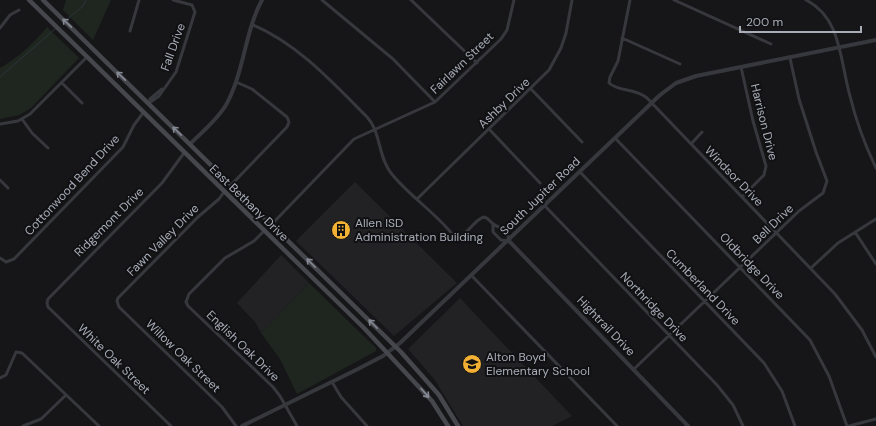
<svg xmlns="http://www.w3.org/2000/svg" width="876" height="426" font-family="'DM Sans',sans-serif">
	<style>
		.built { fill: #222225 }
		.green { fill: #1e261f }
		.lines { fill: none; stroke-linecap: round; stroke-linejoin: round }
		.stream { stroke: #2c353c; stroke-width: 1 }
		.minor { stroke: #37383d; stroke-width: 3 }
		.tertiary { stroke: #37383d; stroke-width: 4 }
		.secondary { stroke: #45474d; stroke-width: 4.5 }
		.oneway { stroke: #858993 }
		.labels { text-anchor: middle; stroke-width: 4; stroke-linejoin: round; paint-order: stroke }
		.street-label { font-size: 12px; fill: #a8adb8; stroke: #111113 }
		.poi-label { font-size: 12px; fill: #a8adb8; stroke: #111113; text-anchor: start }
	</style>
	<rect width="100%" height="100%" fill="#161618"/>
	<!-- built -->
	<path class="built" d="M355,182L457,283L394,336L296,241Z
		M281,255L309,283L261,333L256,323L237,303Z
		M460,298L572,416L552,426H463L434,379L408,349Z"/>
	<!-- green -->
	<path class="green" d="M66,0H111L93,40L63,10Z
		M47,27L79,58L31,108L19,115L0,119V68C19,57 33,44 47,27Z
		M309,283L376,348V351L297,394L280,359L261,333Z"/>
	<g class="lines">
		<!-- stream -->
		<path class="stream" d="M65,21L83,6L86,0
			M0,77L55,29"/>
		<!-- minor -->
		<path class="minor" d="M322,0L393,59L435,102
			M411,0L477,63
			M630,0L618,61L610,77L609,83C619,92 635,88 647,98L835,294L862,330L876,357
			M674,0L771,44
			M806,0C842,18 840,62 850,96C856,121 865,145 876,168
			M253,25C298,44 333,83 367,117C381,132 378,157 391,173C409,196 435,212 453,235L457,237C468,236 473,220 484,217C488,218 489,220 492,223C500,230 507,226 509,241L501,240L493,232V224
			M0,28L10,15L19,10
			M130,31L139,0
			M622,38L680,64
			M741,67L753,121L766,166L764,175L742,197
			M62,83L82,103
			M162,89L150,99L149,103L159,96L176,72L195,12L192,5L173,0
			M531,89L582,142
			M22,119L32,133L48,148
			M0,124L18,121L30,114L87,57
			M489,129L540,183
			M615,138L810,340L829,376L847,426
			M691,144L702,132
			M580,172L764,363L782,391L795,426
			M0,180L8,188
			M232,184L287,127L289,122L287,117L252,89L236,82
			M224,192L219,199L198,217L118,298L117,301L119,307L222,407L236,426
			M417,199L549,70L561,48L566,33L572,0
			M545,206L717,385L733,405L743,426
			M272,224L354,139L435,102L501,39L507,30L514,0
			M264,231L254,241L225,258L189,294L186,302L188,306L273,387L280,396L297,426
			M855,232L876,264
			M0,258L6,262L14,259L123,147L134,125L143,113
			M811,268L838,243L876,219
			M472,276L617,426
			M634,369L799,211L823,193L827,181L816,152L799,99L790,58
			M0,378L6,375L16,352L22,353L99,426
			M332,382L341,397L367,426
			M23,426L41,419L66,395
			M171,426L48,307L47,303L48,299L162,183L184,153
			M849,426L876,419"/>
		<!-- tertiary -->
		<path class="tertiary" d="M190,144C202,132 217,120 226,105C244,73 245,31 262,0
			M509,241L688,426
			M242,426L356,370L383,356L400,343L660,95L676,83L696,76L876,40"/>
		<!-- secondary -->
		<path class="secondary" d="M29,0L364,328L432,401L448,426
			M43,0L401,352L439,395L458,426"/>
	</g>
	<!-- one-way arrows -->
	<defs><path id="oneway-shaft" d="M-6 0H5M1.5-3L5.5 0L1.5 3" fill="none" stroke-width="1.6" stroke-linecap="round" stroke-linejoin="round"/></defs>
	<g class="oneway">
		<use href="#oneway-shaft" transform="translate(67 23) rotate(-136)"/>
		<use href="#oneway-shaft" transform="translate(121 76) rotate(-136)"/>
		<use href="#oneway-shaft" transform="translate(177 131) rotate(-136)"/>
		<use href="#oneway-shaft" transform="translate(311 263) rotate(-135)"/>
		<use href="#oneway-shaft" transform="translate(373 324) rotate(-135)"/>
		<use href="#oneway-shaft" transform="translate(425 393) rotate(49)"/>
	</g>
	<!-- icons -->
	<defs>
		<symbol id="building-disc" viewBox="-11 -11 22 22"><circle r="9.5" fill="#f2b134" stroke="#111113"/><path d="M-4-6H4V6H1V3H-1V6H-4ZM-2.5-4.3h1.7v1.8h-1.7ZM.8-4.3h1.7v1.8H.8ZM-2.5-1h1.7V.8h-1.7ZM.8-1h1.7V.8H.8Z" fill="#111"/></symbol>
		<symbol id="school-disc" viewBox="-11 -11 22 22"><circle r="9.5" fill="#f2b134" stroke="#111113"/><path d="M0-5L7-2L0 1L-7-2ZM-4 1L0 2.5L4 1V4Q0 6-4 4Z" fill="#111"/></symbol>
	</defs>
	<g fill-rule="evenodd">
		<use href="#building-disc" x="330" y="219" width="22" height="22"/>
		<use href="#school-disc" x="461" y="353" width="22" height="22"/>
	</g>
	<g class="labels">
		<!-- street labels -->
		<g class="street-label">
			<text transform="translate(173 47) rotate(-70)" y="4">Fall Drive</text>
			<text transform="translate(462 63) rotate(-44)" y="4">Fairlawn Street</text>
			<text transform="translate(504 103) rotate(-44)" y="4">Ashby Drive</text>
			<text transform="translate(764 122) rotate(76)" y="4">Harrison Drive</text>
			<text transform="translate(734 176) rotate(46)" y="4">Windsor Drive</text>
			<text transform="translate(72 185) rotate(-47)" y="4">Cottonwood Bend Drive</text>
			<text transform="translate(540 196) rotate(-44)" y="4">South Jupiter Road</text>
			<text transform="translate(249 203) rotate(44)" y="4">East Bethany Drive</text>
			<text transform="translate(109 222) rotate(-45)" y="4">Ridgemont Drive</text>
			<text transform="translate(773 224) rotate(-44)" y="4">Bell Drive</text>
			<text transform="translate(163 240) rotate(-45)" y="4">Fawn Valley Drive</text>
			<text transform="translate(752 266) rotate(46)" y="4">Oldbridge Drive</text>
			<text transform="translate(703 287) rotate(46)" y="4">Cumberland Drive</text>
			<text transform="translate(654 307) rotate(46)" y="4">Northridge Drive</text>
			<text transform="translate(606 326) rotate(46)" y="4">Hightrail Drive</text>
			<text transform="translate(243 346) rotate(44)" y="4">English Oak Drive</text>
			<text transform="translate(183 356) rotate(44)" y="4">Willow Oak Street</text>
			<text transform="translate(114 359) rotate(44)" y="4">White Oak Street</text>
		</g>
		<!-- poi labels -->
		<g class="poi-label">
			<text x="355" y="227">Allen ISD<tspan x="355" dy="14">Administration Building</tspan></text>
			<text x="486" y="361">Alton Boyd<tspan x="486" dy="14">Elementary School</tspan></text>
		</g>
	</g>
	<!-- scale -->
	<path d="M740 26v6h121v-6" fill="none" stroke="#a8adb8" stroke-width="2"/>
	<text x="746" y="26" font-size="12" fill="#a8adb8" stroke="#111113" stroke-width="3" paint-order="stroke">200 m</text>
</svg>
